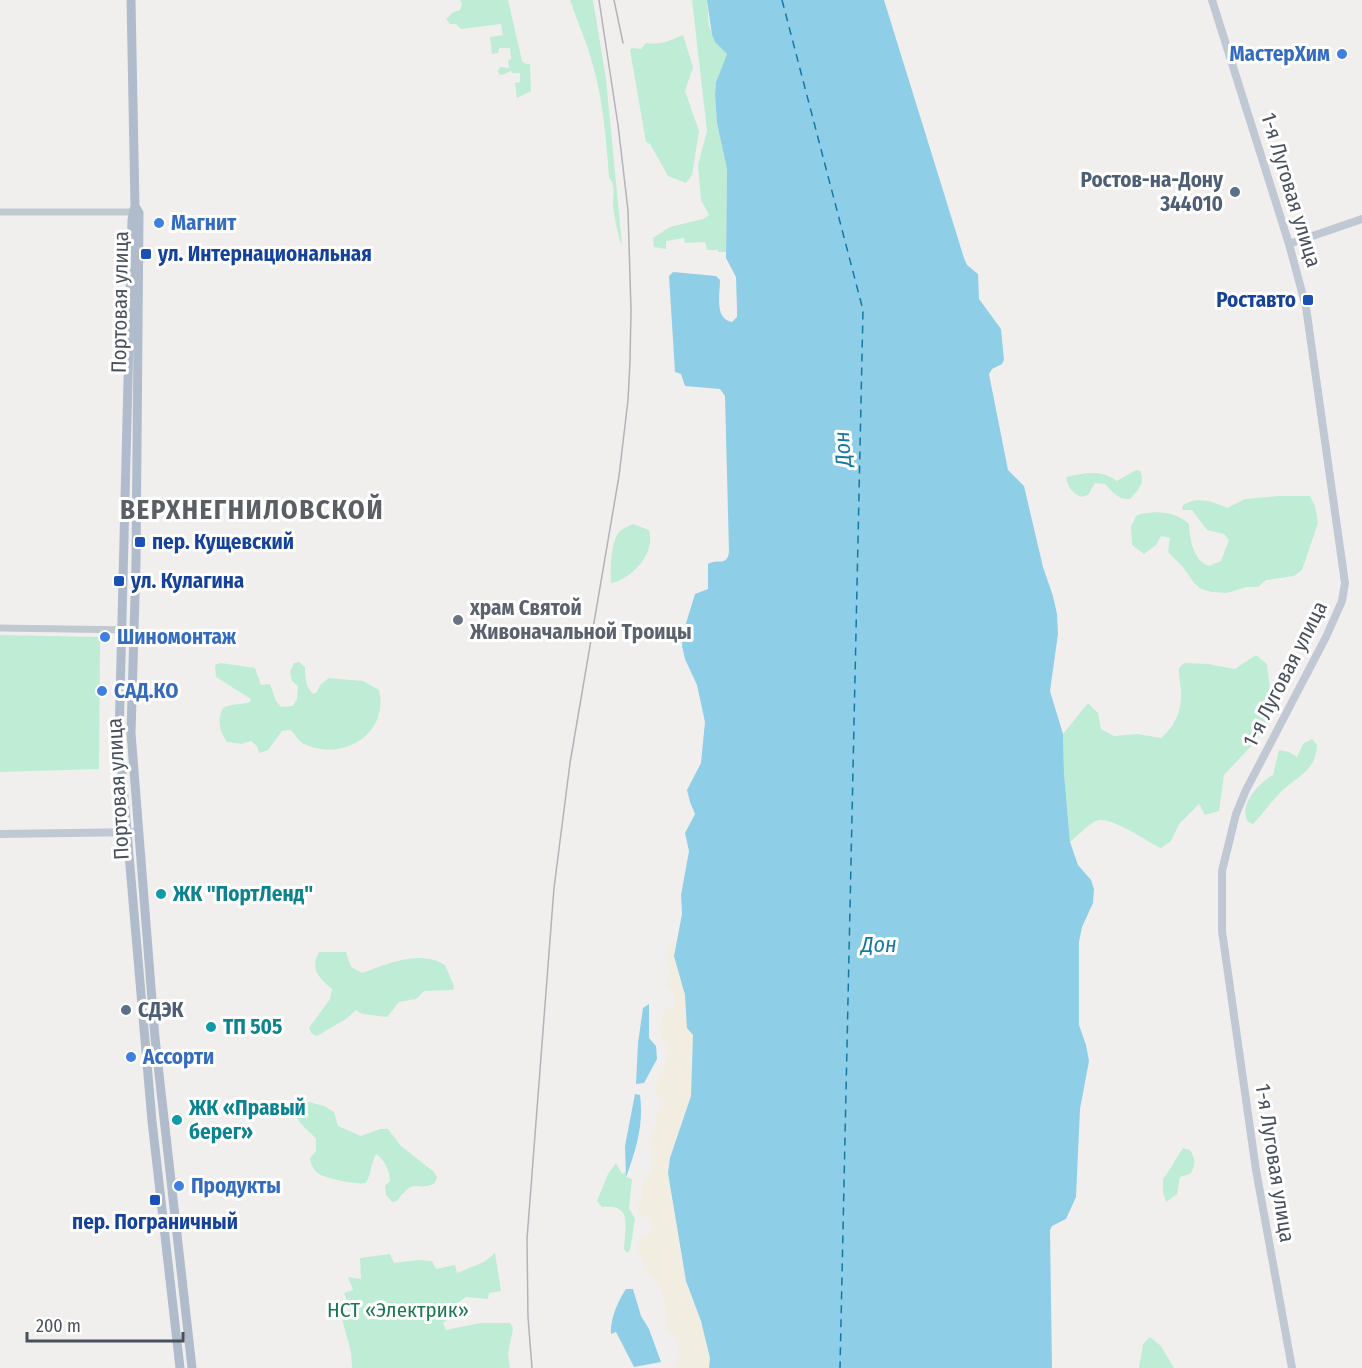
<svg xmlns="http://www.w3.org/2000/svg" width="1362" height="1368" font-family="'Fira Sans Condensed',sans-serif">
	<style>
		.green { fill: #bfecd4 }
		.sand { fill: #f1ede0 }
		.water { fill: #8fcee7 }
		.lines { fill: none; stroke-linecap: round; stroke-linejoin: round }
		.ferry { stroke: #1479a1; stroke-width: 1.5; stroke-dasharray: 8 6; stroke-linecap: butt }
		.tertiary { stroke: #c0c8d0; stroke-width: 7 }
		.secondary { stroke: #c0c8d4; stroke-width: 8 }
		.primary { stroke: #b0bccc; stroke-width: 9 }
		.rail { stroke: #b1b3b8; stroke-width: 1.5 }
		.shop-dot { fill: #3f7fe0; stroke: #fff; stroke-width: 2 }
		.service-dot { fill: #5c6f8a; stroke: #fff; stroke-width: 2 }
		.transit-dot { fill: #1a4fb4; stroke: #fff; stroke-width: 2 }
		.worship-dot { fill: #6b7280; stroke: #fff; stroke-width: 2 }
		.culture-dot { fill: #0f9aa8; stroke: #fff; stroke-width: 2 }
		.labels { text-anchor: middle; stroke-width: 6; stroke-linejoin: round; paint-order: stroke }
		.shop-label { font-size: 21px; font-weight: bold; fill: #366cbe; stroke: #fff; text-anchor: start }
		.service-label { font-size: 21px; font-weight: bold; fill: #4e5e75; stroke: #fff; text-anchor: end }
		.street-label { font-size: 21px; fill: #48505b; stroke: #fff }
		.transit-label { font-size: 21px; font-weight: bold; fill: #164399; stroke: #fff; text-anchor: start }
		.worship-label { font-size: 21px; font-weight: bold; fill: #5b616d; stroke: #fff; text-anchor: start }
		.culture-label { font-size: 21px; font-weight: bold; fill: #0d838f; stroke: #fff; text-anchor: start }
		.park-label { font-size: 21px; fill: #1c7851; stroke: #fff }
		.water-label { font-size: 22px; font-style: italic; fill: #1479a1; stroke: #fff }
		.district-label { font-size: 27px; font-weight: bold; letter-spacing: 1.5px; fill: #5b5e63; stroke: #fff }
	</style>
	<rect width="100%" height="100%" fill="#f1efee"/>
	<!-- green -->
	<path class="green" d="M460,0H508L522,61L526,64H530L531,91L517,98L515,83L520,82V73H512L511,71L502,75L499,74L498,71L500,67L509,68L508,60L511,59L510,48H499L498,53L492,54L490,37L503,35L501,24L461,29L456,24H450L446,19L452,13L460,10L462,4Z
		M570,0H593L606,79L622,245C619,240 613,212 613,204C613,194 616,187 609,177C606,138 603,99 592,62C586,40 577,21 570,0Z
		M692,0H707L709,26L715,42L727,54L716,82L715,95L717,123L727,169L726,252H718V250H707L705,242L685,243L684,238L666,241V249L654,247L653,238L670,227L703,219L709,215L701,200L698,165L707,131Z
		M683,35L693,67L685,91L699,131L692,175L686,183L668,176L650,144L646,142L630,50L632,48L641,49L646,43C660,46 671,40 683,35Z
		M1136,470L1140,471C1146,483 1138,490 1130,499C1119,501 1112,491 1105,484L1095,483L1088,495L1081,497C1071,492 1068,487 1066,477C1085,473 1101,469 1117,481Z
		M1278,496H1310L1315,506L1318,523L1302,570L1294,576L1266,580L1258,587H1246L1227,593L1212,592L1201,589L1194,583L1183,567L1168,552L1170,538L1161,536L1156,545L1144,554L1132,545L1131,526L1137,515C1156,510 1175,511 1189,524C1190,540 1193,560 1209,566L1221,561L1229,540L1224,534L1207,530L1192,510H1182L1183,505C1196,496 1213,501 1227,508L1245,499Z
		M633,524L649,530C656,553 632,579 611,583C610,571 611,545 617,535C620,529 627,527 633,524Z
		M0,635L100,637L99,769L0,772Z
		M1256,655L1267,664L1272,708L1267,723L1256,741L1224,775L1219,811L1205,815L1199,804L1179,824L1171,841L1161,848C1147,842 1109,814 1096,821C1087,825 1078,836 1070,842L1064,773L1063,734L1088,703L1098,713L1101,729L1114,736L1138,734L1161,738C1175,726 1182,711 1181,692C1181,683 1178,677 1179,668L1184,663L1208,664L1235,669Z
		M299,662L305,667C305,677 305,686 313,694L317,692L320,685L329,678L363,681L379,690C388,726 356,754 321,749C314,748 303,745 299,740C295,736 295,733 290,730L282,731L268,750L259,753L257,746L251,741L241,744L227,742C219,731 217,720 223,708C232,703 241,705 250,702L251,699L216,677L215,665L221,663L255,668L261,685L270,684L276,701L281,707L293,706L297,699L298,686L292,681L290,672L294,663Z
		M1312,739L1317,745C1316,773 1295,776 1278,795C1269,804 1263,814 1253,824L1248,822C1238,805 1259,783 1273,775L1279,750L1289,752L1297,757L1303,744Z
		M319,952H346L351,967L362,973C387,964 420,949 445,965L454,986L453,990L424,991L416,999L399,1002L387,1017L362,1014L356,1010L346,1019L317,1036L312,1034L309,1028L330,999L332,989C318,977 310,969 319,952Z
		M305,1101L324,1106L334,1112L338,1126L361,1136L380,1129H388L401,1146L434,1172L437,1177L435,1183C416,1193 416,1175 397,1201L392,1202L386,1195L385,1186L390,1181C390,1172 384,1158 376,1154C371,1164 371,1174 366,1183C356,1185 328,1179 319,1174C313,1170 311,1164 310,1158L316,1151V1139C306,1126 286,1119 305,1101Z
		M1183,1148L1190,1150C1196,1160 1196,1165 1190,1174L1180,1177L1177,1194L1166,1202L1163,1192V1179C1171,1169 1176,1158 1183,1148Z
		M616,1163L622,1174L626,1172V1177L632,1179L629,1208L635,1219L630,1250L627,1253L624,1249C625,1225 633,1204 602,1207L597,1201L608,1174Z
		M495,1253L501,1291L489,1293L488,1299L466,1297L453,1306L454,1315L443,1323L446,1330L480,1323H510L513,1328L508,1354L510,1368H352L351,1352L341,1315L351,1310L344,1293L353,1290L348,1277L361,1279L360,1258L390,1254L394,1263L418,1260L432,1261L436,1269L455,1265L457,1273L484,1262Z
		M1150,1337L1161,1346L1174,1368H1139L1143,1344Z"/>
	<!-- sand -->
	<path class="sand" d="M675,941L674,956L682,978L693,1035L692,1088L687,1110L670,1158L668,1173C674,1208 678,1244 686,1279C691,1303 715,1343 709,1368H672L680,1355L675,1337L666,1328C668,1309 664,1279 644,1273L645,1266L638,1250L640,1238L652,1232L651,1219L639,1214L637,1206L642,1198V1187L653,1163L651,1136L655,1126L656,1115L663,1103L661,1098L656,1095C653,1082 667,1068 668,1055C668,1050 666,1047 664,1042C658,1028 661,1019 666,1006L671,1010L675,1009L674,991L665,987L670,978L667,953L670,942Z"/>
	<!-- water -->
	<path class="water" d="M707,0H884L964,258L967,265L978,274L979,299L1001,329L1004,360L1002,364L992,369L989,374L1008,470L1024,486L1043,567L1053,596L1057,614L1058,634L1050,691L1063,734L1064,773L1070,842L1078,865L1091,880L1094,889L1093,903L1082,927L1079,942V1025L1086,1045L1089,1061L1080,1109L1076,1197L1066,1219L1052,1226L1050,1230L1052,1368H709L710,1358L701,1321L686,1281L668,1173L670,1158L691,1096L693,1035L687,1028L685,995L674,956L682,914L681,895L689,851L685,833L695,814L690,802L687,790L701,763L705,722L697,685L685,659L682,646L683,633L695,594L708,589V564C718,558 727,567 729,552L725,396L720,389L685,386L681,374L675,372L669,276L673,272L716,276L720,280C720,294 714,319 732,322L737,317V309L736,277L726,258L727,169L717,123L715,95L716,82L727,54L715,42L712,35Z
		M649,1004V1038L656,1046L657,1059L644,1083L636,1084L638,1043L643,1008Z
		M635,1094L640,1095C644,1124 636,1150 626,1177L625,1146Z
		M626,1289H633L641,1316L649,1329L661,1362L634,1367L616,1332L611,1334C610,1319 618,1301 626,1289Z"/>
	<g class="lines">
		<!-- ferry -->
		<path class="ferry" d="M782,0L863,310L840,1368"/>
		<!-- tertiary -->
		<path class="tertiary" d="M0,212H133
			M0,628L134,630"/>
		<!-- secondary -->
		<path class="secondary" d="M1212,0L1289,244L1306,307L1345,583L1342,601L1326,637L1246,790L1236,814L1222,871V931L1256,1170L1292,1368
			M1289,244L1362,219
			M0,834L138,832"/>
		<!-- primary -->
		<path class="primary" d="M131,0L135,206L132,220L119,739L152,1121L180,1368
			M135,206L139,213L136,563L131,733L155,1038L192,1368"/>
		<!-- rail -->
		<path class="rail" d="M614,0L623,43
			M532,1368L528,1317L527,1239L554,888L570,763L619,476L628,400L630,361L631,310L628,210L618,125L599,0"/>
	</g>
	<!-- markers -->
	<g class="shop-dot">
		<circle cx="1342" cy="54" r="6"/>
		<circle cx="159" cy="223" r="6"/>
		<circle cx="105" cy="637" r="6"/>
		<circle cx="102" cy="691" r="6"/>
		<circle cx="131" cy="1057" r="6"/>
		<circle cx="179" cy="1186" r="6"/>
	</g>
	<g class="service-dot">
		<circle cx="1235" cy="192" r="6"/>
		<circle cx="126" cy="1010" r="6"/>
	</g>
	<g class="transit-dot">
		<rect x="140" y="248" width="12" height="12" rx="3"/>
		<rect x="1302" y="294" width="12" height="12" rx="3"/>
		<rect x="134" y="536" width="12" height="12" rx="3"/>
		<rect x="113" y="575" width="12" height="12" rx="3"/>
		<rect x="149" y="1194" width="12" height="12" rx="3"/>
	</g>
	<circle class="worship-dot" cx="458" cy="620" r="6"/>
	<g class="culture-dot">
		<circle cx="161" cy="894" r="6"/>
		<circle cx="211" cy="1027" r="6"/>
		<circle cx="177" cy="1120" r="6"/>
	</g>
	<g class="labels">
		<!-- shop labels -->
		<g class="shop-label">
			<text x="1330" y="61" text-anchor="end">МастерХим</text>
			<text x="171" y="230">Магнит</text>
			<text x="117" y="644">Шиномонтаж</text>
			<text x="114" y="698">САД.КО</text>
			<text x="143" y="1064">Ассорти</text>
			<text x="191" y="1193">Продукты</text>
		</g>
		<!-- service labels -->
		<g class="service-label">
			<text x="1223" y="187">Ростов-на-Дону<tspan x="1223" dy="24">344010</tspan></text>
			<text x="138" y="1017" text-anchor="start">СДЭК</text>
		</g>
		<!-- street labels -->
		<g class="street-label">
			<text transform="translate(1291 190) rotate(73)" y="7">1-я Луговая улица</text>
			<text transform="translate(120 302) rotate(-89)" y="7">Портовая улица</text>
			<text transform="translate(1285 674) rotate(-63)" y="7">1-я Луговая улица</text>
			<text transform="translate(118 789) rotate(-93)" y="7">Портовая улица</text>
			<text transform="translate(1275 1163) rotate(81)" y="7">1-я Луговая улица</text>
		</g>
		<!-- transit labels -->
		<g class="transit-label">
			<text x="158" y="261">ул. Интернациональная</text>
			<text x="1296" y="307" text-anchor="end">Роставто</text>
			<text x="152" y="549">пер. Кущевский</text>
			<text x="131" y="588">ул. Кулагина</text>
			<text x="155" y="1229" text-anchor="middle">пер. Пограничный</text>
		</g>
		<!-- worship labels -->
		<g class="worship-label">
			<text x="470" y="615">храм Святой<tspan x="470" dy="24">Живоначальной Троицы</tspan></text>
		</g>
		<!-- culture labels -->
		<g class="culture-label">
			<text x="173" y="901">ЖК "ПортЛенд"</text>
			<text x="223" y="1034">ТП 505</text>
			<text x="189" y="1115">ЖК «Правый<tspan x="189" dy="24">берег»</tspan></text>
		</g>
		<!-- park labels -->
		<g class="park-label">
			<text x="398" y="1317">НСТ «Электрик»</text>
		</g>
		<!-- water labels -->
		<g class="water-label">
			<text transform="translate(842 449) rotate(-94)" y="8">Дон</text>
			<text x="879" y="952">Дон</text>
		</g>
		<!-- district labels -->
		<g class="district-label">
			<text x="252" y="519">ВЕРХНЕГНИЛОВСКОЙ</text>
		</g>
	</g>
	<!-- scale -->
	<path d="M27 1332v9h156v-9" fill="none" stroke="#48505b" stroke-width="3"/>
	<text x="36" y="1332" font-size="18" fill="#48505b" stroke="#ffffff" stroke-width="4.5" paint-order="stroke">200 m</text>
</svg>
